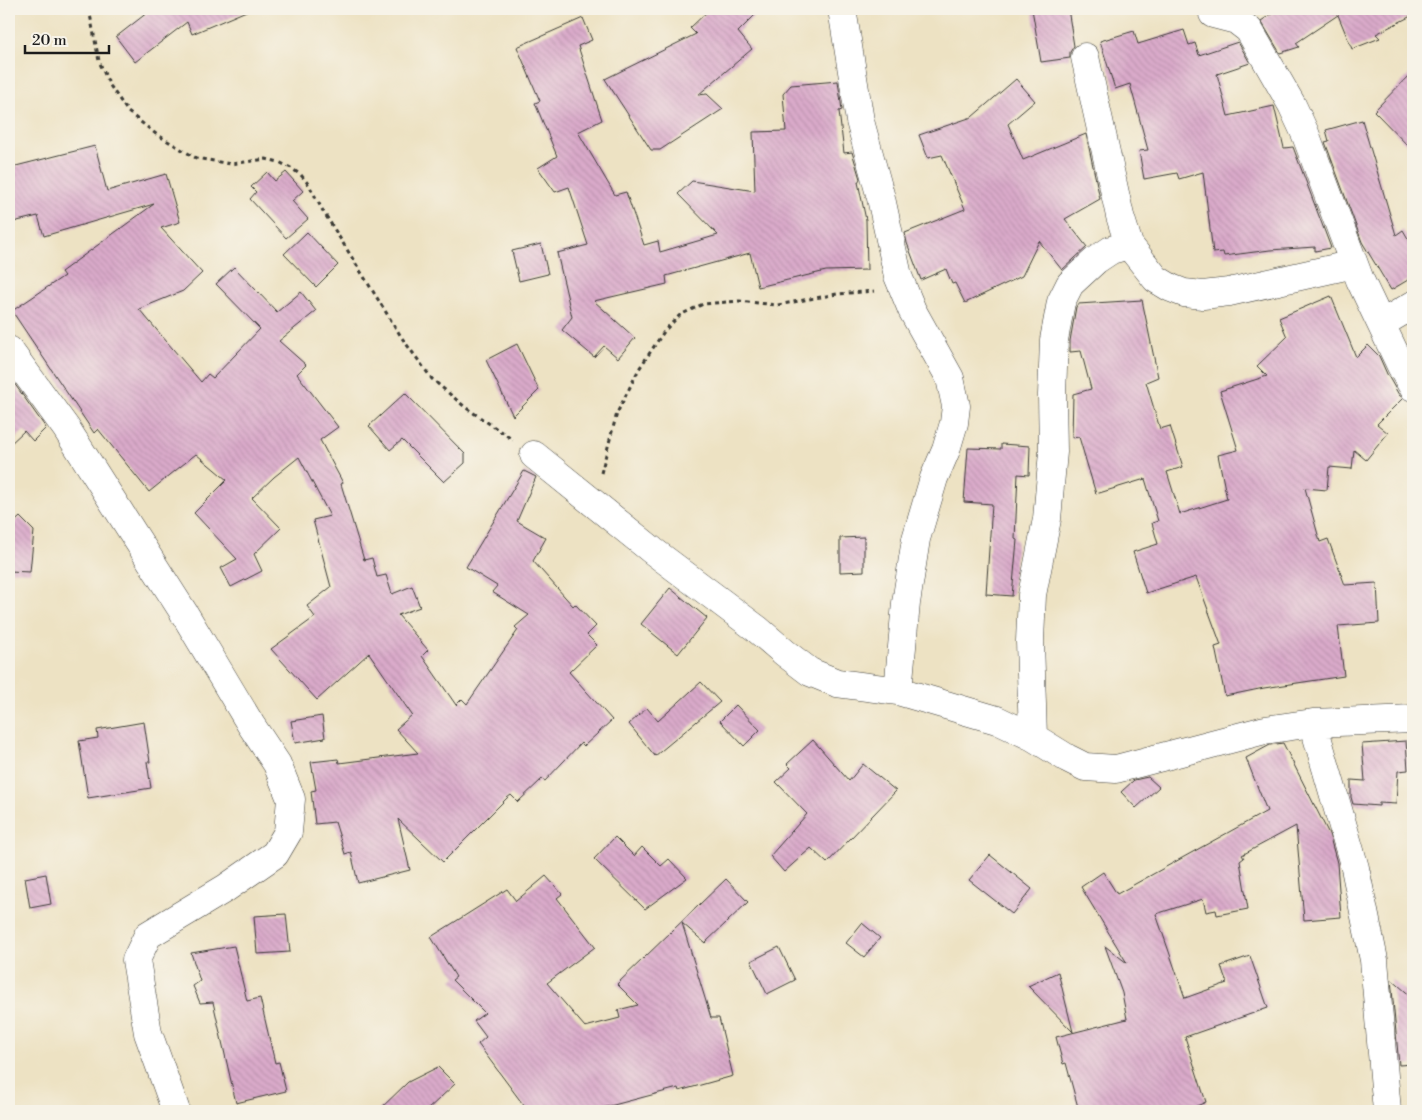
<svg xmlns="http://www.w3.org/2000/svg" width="1422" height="1120" font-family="'Libre Bodoni',serif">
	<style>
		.building { fill: url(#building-back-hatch) }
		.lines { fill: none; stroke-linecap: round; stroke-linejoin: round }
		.street-casing { stroke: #3b3a35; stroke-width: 29 }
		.path { stroke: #3b3a35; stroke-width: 3; stroke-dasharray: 4 4; stroke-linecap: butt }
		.street { stroke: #fff; stroke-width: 28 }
	</style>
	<defs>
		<pattern id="building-back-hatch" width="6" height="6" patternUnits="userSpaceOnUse" patternTransform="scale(1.25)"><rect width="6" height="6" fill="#daaaca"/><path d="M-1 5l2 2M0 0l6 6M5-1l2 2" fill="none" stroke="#ba92ad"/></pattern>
	</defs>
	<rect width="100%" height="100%" fill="#f7f3e8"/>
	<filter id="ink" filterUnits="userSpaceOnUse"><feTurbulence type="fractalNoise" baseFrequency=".02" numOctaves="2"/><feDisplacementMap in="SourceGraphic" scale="10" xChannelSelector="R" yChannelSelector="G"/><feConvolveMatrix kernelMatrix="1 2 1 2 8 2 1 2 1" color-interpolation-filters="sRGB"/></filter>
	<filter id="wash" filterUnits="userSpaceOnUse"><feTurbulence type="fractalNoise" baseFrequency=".0096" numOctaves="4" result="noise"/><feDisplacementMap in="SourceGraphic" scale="20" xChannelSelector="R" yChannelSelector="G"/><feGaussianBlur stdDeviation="1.12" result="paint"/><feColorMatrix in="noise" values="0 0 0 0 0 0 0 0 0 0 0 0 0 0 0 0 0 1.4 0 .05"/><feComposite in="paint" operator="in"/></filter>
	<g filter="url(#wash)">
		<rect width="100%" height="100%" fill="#ede2c3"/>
		<g id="blocks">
			<!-- building -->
			<path class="building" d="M152,9H251L192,34L187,22L135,62L116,37Z
				M710,9H761L738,32L752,49L698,95L707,94L723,109L660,150H651L605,79L696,34L690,28Z
				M1032,9H1068L1074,46L1070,52V58L1041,62Z
				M1279,9H1413V15L1376,34L1380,38L1352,49L1338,15L1296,43L1299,47L1280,53L1261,21Z
				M583,18L592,40L578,46L602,120L578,132L615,195L626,192L644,245L658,241L660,252L718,235L678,194L692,181L755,191L753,132L786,131L783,94L791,85L838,81L842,110L839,111L844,153L852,152L860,179L858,182L866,220L867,270L826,271L758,287L750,253L666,276L667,284L594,301L635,338L618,358L604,346L594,357L562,330L572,317L557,253L588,245L569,187L555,192L538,168L557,156L535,103L540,101L517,47Z
				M1184,30L1189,45L1195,43L1199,55L1238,42L1250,63L1217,74L1228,116L1274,106L1284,148L1293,147L1331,248L1315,251V247L1270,250L1224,256L1223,252L1213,253L1203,172L1179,179L1177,173L1144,179L1139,151L1148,150L1130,84L1115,89L1100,41L1134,31L1138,44Z
				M1413,71V151L1374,111Z
				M1016,79L1035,101L1008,124L1023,160L1086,134L1100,199L1065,219L1087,247L1062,270L1039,241L1022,276L965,303L955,283L952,284L946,269L921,280L907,243L905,233L965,209L942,155L928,158L919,135L972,117Z
				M1362,120L1396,235L1403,230L1413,247V277L1391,290L1362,242L1325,142L1329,141L1326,130Z
				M95,146L107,191L166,174L180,222L161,228L202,273L183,291L139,309L201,382L208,374L213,378L260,329L216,284L234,267L277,312L301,292L316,311L279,341L306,365L297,374L338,427L320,440L343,483L341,484L364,560L372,558L377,577L386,575L392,594L412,586L420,607L398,615L428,650L422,656L456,705L462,699L467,704L518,630L515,627L529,615L492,592L497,586L466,567L524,471L536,477L517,521L546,538L533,561L573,606L575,604L596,626L587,635L597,645L569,672L612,720L584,746L581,743L545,781L542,779L518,802L511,795L507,798L443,862L398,819L410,870L358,883L351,852L345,854L335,822L315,824L311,791L316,790L311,762L338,759L339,763L418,753L396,729L412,715L369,653L317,700L271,649L315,617L307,606L331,587L313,520L330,516L299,457L274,477L252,498L281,528L254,554L262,571L231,587L221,568L237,559L194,513L227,480L196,454L149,492L98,429L94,433L12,311L64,276L61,272L154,204L44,236L38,216L9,223V189L15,187L12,167Z
				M267,172L275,181L286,172L303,191L292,201L308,219L286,238L250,199L256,192L251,187Z
				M307,232L338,265L316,287L284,254Z
				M541,244L548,274L519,281L512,251Z
				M1331,296L1356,357L1368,345L1379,356L1387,374L1399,395L1403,398L1377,424L1388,433L1366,460L1354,450L1352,469L1329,467L1327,490L1305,488L1320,542L1328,539L1345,585L1377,583L1379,623L1338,626L1344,676L1264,688L1225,696L1215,647L1221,645L1196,577L1146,593L1133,552L1158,544L1152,523L1158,521L1145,479L1096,494L1079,437L1072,438L1073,394L1091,389L1081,351L1070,352V341L1076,307L1078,304L1142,300L1158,377L1146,382L1160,429L1170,426L1183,467L1167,472L1180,514L1227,499L1218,455L1238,450L1220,391L1267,376L1257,366L1287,337L1279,318Z
				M517,344L539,390L513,416L486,360Z
				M9,376L46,428L33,441L24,431L9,445Z
				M405,393L465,454V463L444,482L402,440L390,450L369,426Z
				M1001,444L1030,446L1029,475L1018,474L1015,539L1017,540L1012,596L986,594L992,504L964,502L968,448L1001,449Z
				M20,517L34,531L30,572L9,571V527Z
				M864,537V571L840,572V538Z
				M670,588L707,618L678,654L641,624Z
				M701,682L720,702L655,756L629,724L647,708L658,721Z
				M736,705L760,730L744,746L720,721Z
				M322,716L325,738L295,743L291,721Z
				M144,722L150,762H147L151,788L88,798L79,741L98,738L97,730Z
				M813,740L849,781L863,764L896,791L827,863L811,848L784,872L770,856L807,814L776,782L791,768L787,764Z
				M1406,741L1408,770L1398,771L1396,804L1379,803V806L1353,804L1351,797V780L1365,781L1362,744Z
				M1283,743L1329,834L1337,863L1341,917L1304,920L1296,826L1242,855L1244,858L1240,861L1248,909L1217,915L1216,910L1206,912L1203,899L1156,914L1185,998L1227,983L1221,966L1250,956L1268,1008L1185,1037L1206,1102L1185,1111H1079L1066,1063L1063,1064L1056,1037L1127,1019L1122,993L1105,946L1127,963L1081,887L1103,872L1117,894L1267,811L1246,758L1270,745Z
				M1148,777L1159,787L1136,808L1121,792L1134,780Z
				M615,837L634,856L642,847L661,866L669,859L687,878L645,909L594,859Z
				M990,855L1032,889L1012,914L969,880Z
				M46,874L51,904L30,908L25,878Z
				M546,876L562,894L557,898L595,947L547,983L585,1027L620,1018L618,1010L638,1005L617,984L726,879L748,902L705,943L682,923L711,1018H719L733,1076L679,1091L678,1088L591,1111H528L478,1044L486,1037L474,1021L485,1013L452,980L456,977L431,937L507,889L516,901Z
				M286,914L290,952L257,954L254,916Z
				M862,923L880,938L864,957L846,943Z
				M234,946L247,1001L260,998L275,1063L279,1062L286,1091L236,1103L213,1002L200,1003L193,986L200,981L191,953Z
				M779,947L795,980L767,994L751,961Z
				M1058,972L1073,1032L1028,986Z
				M1391,979L1413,998V1064L1399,1065Z
				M438,1067L455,1084L426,1111H378L408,1082Z"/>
		</g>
	</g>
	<g filter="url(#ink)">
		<use href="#blocks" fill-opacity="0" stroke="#3b3a35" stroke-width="1"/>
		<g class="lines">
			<defs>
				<path id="street" d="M842,9L860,121L881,198L898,276L912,310L950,378L956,406L954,423L946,450L934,478L916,539L906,603L898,691
					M1213,14L1236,20L1249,30L1292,105L1305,133L1360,280L1401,366L1413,387
					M1085,57L1120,216L1129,245L1156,279L1171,288L1184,293L1203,295L1229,292L1354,264
					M1381,324L1413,305
					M9,350L66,428L184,613L251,725L277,764L291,799L288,832L275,854L226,888L148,935L136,960L148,1033L176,1111
					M534,455L653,551L757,629L785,653L810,672L837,683L898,691L997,720L1033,737L1067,758L1085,767L1116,769L1265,730L1313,723L1413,719
					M1313,723L1355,868L1374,960L1387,1111
					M1033,737L1030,641L1032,595L1047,519L1053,452L1052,395L1054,340L1061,302L1070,284L1096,260L1111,250L1129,245"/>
			</defs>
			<!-- street casing -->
			<use href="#street" class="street-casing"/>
			<!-- path -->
			<path class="path" d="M89,9L99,61L109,84L128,112L156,134L196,158L231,164L266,159L279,162L291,168L301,175L309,185L323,211L402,338L432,379L465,407L513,440
				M601,473L617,413L639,369L665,330L680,315L703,304L739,301L777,305L837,294L875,291"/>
			<!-- street -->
			<use href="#street" class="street"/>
		</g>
	</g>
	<!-- margin -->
	<rect width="1422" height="1120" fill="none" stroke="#f7f3e8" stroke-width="30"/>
	<!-- scale -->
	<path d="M25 45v8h84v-8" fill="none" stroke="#1c1c1c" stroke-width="2.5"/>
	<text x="32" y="45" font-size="15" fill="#1c1c1c" stroke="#f7f3e8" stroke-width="4" paint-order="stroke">20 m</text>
</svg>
